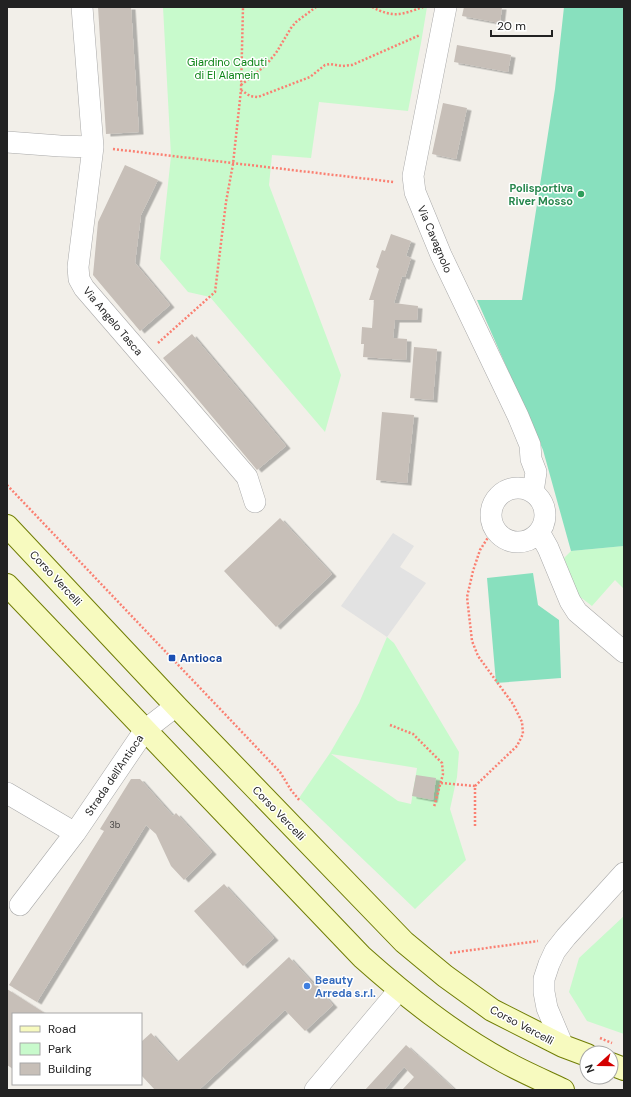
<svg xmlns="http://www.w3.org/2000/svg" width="631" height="1097" font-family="'DM Sans',sans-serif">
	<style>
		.park { fill: #c8facc; fill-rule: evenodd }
		.pitch { fill: #88e0be }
		.parking { fill: #e2e2e2 }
		.building { fill: #c7bfb8; filter: url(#shadow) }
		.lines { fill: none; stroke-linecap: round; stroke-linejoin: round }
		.minor-casing { stroke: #a9a9a9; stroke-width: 22 }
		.secondary-casing { stroke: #707d05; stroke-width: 24 }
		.path { stroke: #fa8072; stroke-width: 2.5; stroke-dasharray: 2 2; stroke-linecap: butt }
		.minor { stroke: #fff; stroke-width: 21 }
		.secondary { stroke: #f7fabf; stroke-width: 22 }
		.leisure-dot { fill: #2e9e5b; stroke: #fff; stroke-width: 1.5 }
		.transit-dot { fill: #1a4fb4; stroke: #fff; stroke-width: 1.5 }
		.shop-dot { fill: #3f7fe0; stroke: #fff; stroke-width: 1.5 }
		.labels { text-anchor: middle; stroke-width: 3; stroke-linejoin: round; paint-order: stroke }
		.number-label { font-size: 9px; fill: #4b4948 }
		.park-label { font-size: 11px; fill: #0c8416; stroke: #fff }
		.leisure-label { font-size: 11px; font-weight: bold; fill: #27864d; stroke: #fff; text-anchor: end }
		.street-label { font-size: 11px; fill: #222; stroke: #fff }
		.transit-label { font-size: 11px; font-weight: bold; fill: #164399; stroke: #fff; text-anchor: start }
		.shop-label { font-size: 11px; font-weight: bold; fill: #366cbe; stroke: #fff; text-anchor: start }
	</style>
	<defs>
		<filter id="shadow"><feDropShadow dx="4.5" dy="2.5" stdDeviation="0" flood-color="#0004"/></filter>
	</defs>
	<rect width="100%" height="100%" fill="#f2efe9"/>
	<!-- park -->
	<path class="park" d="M163,7H427L421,43L408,111L319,102L311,158L272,155L269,185L341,375L325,432L210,297L188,292L160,259L171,156Z
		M624,546V589L615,580L592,606L579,596L564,558L571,551Z
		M387,637L394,643L459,752L457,777L450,809L466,860L415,909L299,798L330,753L359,703ZM331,754L417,768L411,804L398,801Z
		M624,916V1034L587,1021L569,992L579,958Z"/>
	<!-- pitch -->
	<path class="pitch" d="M564,7H624V546L571,551L543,450L477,300H522L555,89Z
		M533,573L538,605L559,620L561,678L496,683L487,578Z"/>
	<!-- parking -->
	<path class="parking" d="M393,533L414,546L400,567L426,583L387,637L341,606Z"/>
	<!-- building -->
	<path class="building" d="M98,7H131L139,132L106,134Z
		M464,7H502L500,23L462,16Z
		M457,45L511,55L508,72L454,62Z
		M443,103L467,108L456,159L432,154Z
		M125,165L158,180L141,215L135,263L170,305L140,331L93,275L98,222Z
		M391,234L411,241L406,256L411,258L405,277L402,276L394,303L418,306L417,320H395L393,338L407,339L406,360L363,357L364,344H361L362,327L372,328L374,300H369L379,269L376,267L382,250L385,251Z
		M192,334L286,446L257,470L163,358Z
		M414,347L437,349L433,400L410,398Z
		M382,412L414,415L407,483L376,480Z
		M280,518L332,574L276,627L224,571Z
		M416,775L436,778L433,800L412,796Z
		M131,779H140L173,816L176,813L212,852L184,880L171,866L156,834L146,825L37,1002L9,985L104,831L100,829Z
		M224,884L274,938L243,966L194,911Z
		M289,957L333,1005L305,1031L285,1010L200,1089L201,1090H155L141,1075V1042L151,1033L177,1062Z
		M7,989L46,1014H13V1069L7,1065Z
		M406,1045L426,1063L455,1090H402L414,1077L404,1067L384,1090H365Z"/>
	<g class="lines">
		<defs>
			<path id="minor" d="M82,7L93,147L78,267L79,279L84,288L247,477L255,502
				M446,7L413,176L415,192L441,255L518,416L530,445L531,459L536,472L533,492
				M7,142L60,146L93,147
				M491 515a27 27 0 1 1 54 0a27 27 0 1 1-54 0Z
				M539,532L548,548L570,601L577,612L624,652
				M7,793L75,833
				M20,905L75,833L145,730L176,706
				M563,1046L547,1008L544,992V979L549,964L555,951L566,937L624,873
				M315,1090L399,990"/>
			<path id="secondary" d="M7,526L176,706L404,942L445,976L492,1010L563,1046L587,1055
				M7,585L362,957C407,997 452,1033 505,1062C523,1072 544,1081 563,1090
				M611,1064L624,1069"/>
		</defs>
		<!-- minor casing -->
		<use href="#minor" class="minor-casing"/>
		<!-- secondary casing -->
		<use href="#secondary" class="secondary-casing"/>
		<!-- path -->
		<path class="path" d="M372,7C393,18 401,15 423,7
			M241,85L265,66L276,53L291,28L296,22L316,7
			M241,90L250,96L258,97L310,77L325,65L330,64L342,66L352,65L420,35
			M113,149L394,182
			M158,343L215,292L226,202L233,164L241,90L243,7
			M7,485L280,772L291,790L300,801
			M390,725L413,734L442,763L443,774L434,807
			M441,783L475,786
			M475,826V786L517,746L523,734L522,722L513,704L478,656L472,641L467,597L473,571L480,550L494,528
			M450,953L538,941
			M600,1038L612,1043"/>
		<!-- minor -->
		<use href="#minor" class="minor"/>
		<!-- secondary -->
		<use href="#secondary" class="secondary"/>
	</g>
	<!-- markers -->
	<circle class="leisure-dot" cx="581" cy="194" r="4"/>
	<rect class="transit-dot" x="168" y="654" width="8" height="8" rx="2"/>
	<circle class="shop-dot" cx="307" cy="986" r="4"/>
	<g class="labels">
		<!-- number labels -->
		<g class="number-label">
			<text x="115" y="828">3b</text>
		</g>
		<!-- park labels -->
		<g class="park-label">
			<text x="227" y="66">Giardino Caduti<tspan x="227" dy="13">di El Alamein</tspan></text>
		</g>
		<!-- leisure labels -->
		<g class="leisure-label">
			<text x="573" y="192">Polisportiva<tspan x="573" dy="13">River Mosso</tspan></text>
		</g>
		<!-- street labels -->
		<g class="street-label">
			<text transform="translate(435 239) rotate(67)" y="4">Via Cavagnolo</text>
			<text transform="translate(113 321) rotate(50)" y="4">Via Angelo Tasca</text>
			<text transform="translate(56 578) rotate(47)" y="4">Corso Vercelli</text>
			<text transform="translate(114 775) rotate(-56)" y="4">Strada dell'Antioca</text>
			<text transform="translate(279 813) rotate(46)" y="4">Corso Vercelli</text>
			<text transform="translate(522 1025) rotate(28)" y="4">Corso Vercelli</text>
		</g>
		<!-- transit labels -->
		<g class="transit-label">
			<text x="180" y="662">Antioca</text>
		</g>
		<!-- shop labels -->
		<g class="shop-label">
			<text x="315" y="984">Beauty<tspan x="315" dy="13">Arreda s.r.l.</tspan></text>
		</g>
	</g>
	<!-- border -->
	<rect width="631" height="1097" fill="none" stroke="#222222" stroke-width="16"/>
	<!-- legend -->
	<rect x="12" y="1013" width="130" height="72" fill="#ffffff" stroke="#a7a7a7"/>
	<rect x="20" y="1026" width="20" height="6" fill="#f7fabf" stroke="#a7a7a7"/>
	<text x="48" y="1033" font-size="12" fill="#222222">Road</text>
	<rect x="20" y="1043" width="20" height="12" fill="#c8facc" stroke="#a7a7a7"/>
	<text x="48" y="1053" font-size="12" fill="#222222">Park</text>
	<rect x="20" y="1063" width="20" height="12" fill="#c7bfb8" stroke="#a7a7a7"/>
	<text x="48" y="1073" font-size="12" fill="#222222">Building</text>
	<!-- north arrow -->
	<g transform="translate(599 1065) rotate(249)"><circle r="19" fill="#ffffff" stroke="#a7a7a7"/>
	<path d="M0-3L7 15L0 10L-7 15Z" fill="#d40000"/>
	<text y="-6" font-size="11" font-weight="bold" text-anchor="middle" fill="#222222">N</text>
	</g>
	<!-- scale -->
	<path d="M491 30v6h61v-6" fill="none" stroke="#222222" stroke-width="2"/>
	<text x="497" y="30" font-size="12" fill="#222222" stroke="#ffffff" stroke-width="3" paint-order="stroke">20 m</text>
</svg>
